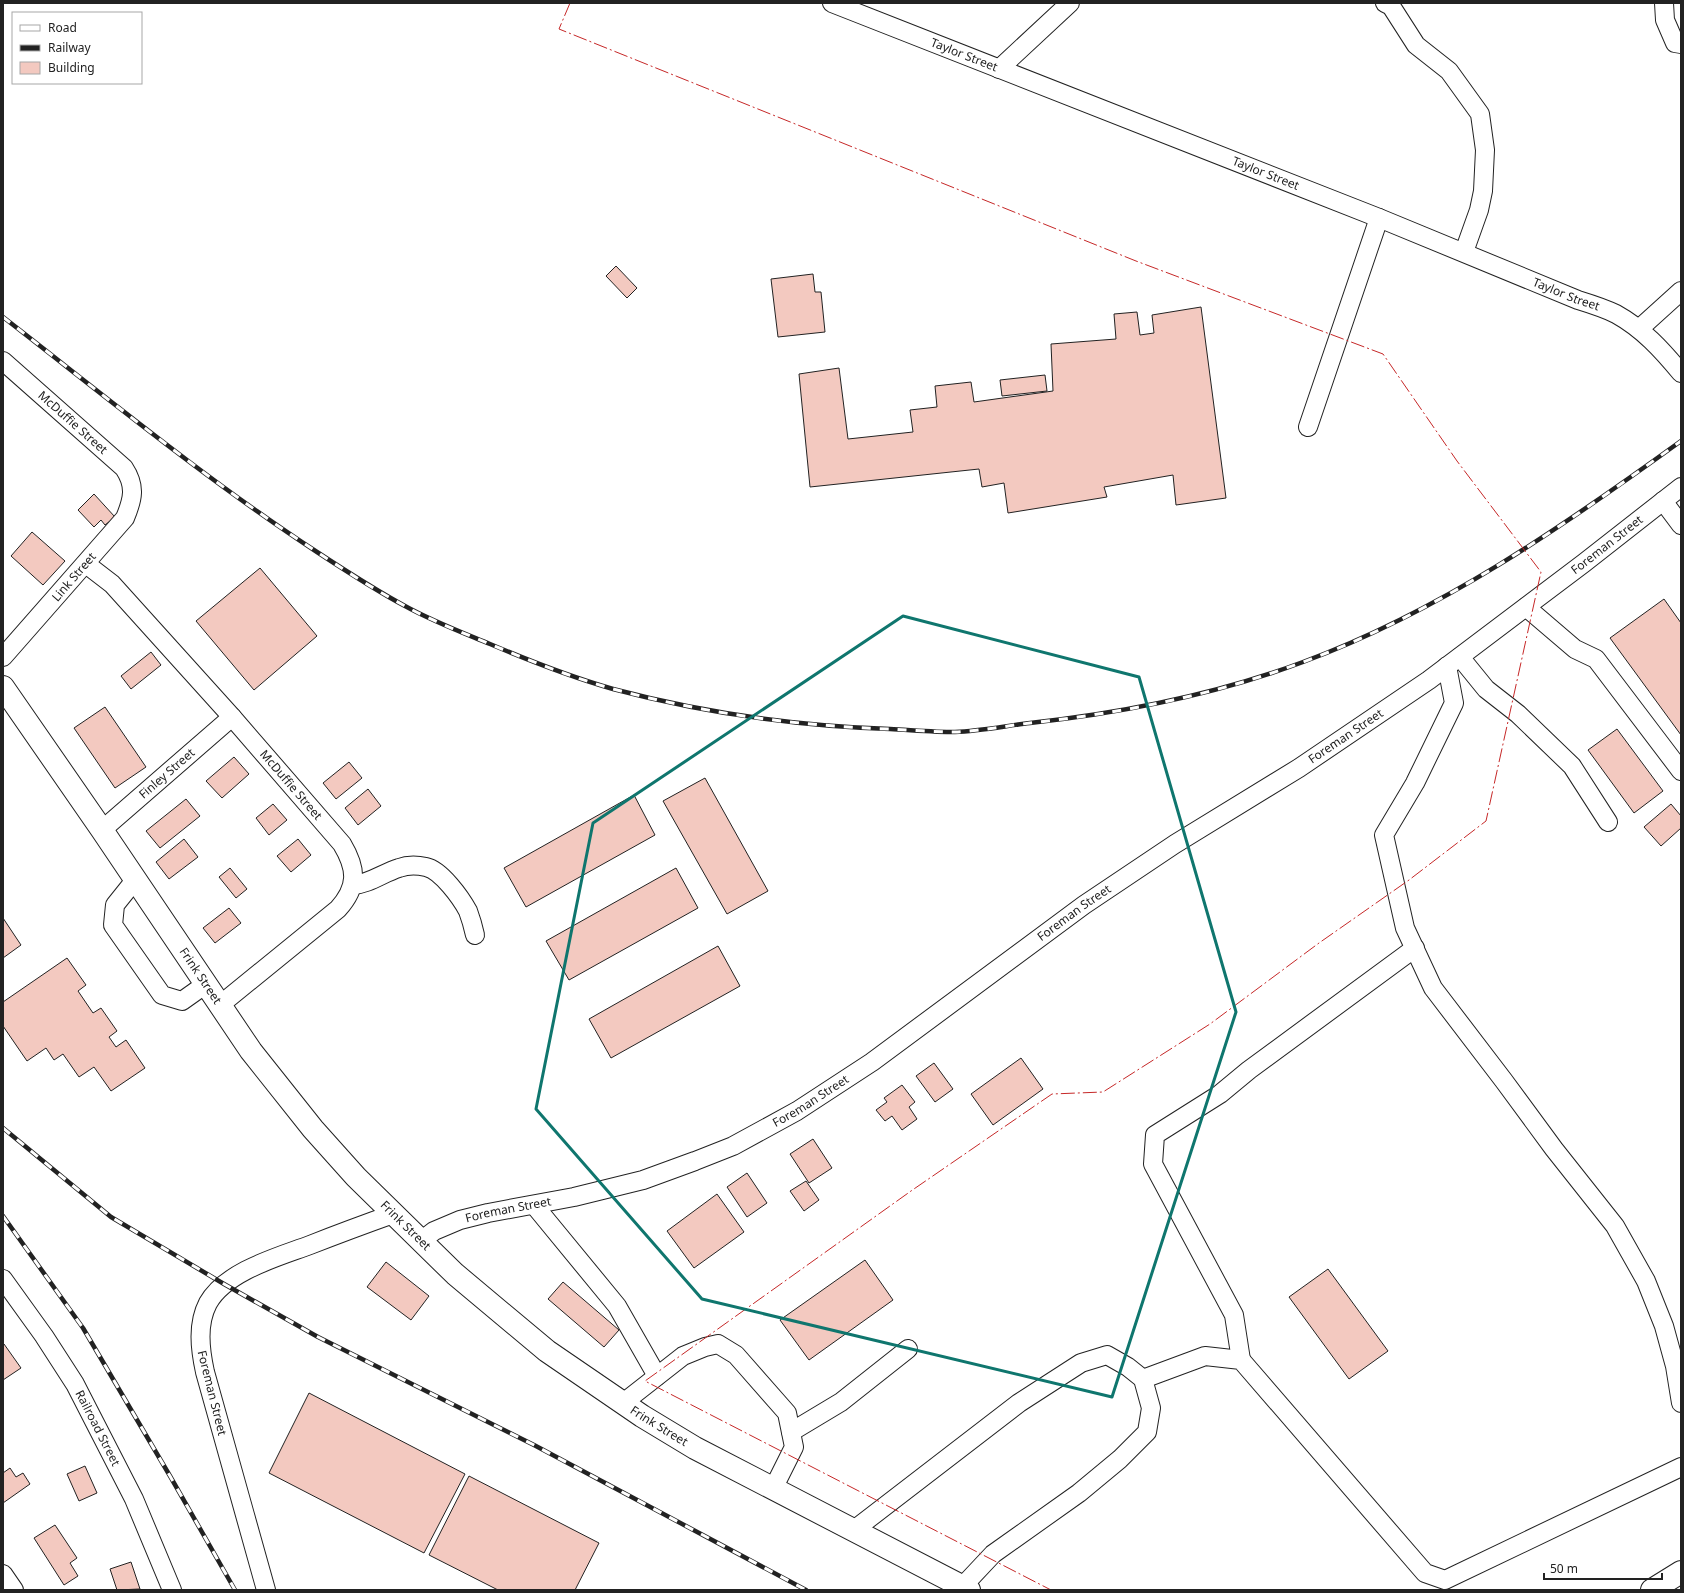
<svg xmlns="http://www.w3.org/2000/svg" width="1684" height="1593" font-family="'Noto Sans',sans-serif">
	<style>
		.building { fill: #f3c9c0; stroke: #222 }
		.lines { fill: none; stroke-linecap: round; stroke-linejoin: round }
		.minor-casing { stroke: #222; stroke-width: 20 }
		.major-casing { stroke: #222; stroke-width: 24 }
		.minor { stroke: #fff; stroke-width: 18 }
		.major { stroke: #fff; stroke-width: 22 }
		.rail-casing { stroke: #222; stroke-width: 4.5 }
		.rail { stroke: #fff; stroke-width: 3; stroke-dasharray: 9; stroke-linecap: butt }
		.power { stroke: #c62828; stroke-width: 1; stroke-dasharray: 14 3 2 3; stroke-linecap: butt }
		.marked { fill: none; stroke: #0f766e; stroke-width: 3; stroke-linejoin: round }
		.labels { text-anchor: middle; stroke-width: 3; stroke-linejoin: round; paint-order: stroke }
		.street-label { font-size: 12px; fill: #222; stroke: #fff }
	</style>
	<rect width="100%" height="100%" fill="#fff"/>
	<!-- building -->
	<path class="building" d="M616,266L637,288L627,298L606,276Z
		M813,274L815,292H821L825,332L778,337L771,279Z
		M1201,307L1226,498L1176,505L1173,475L1104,487L1107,497L1008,513L1004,483L982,487L979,469L810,487L799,374L839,368L848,439L913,432L910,410L937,407L935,386L971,382L974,402L1053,391L1051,344L1116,339L1114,314L1137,312L1140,335L1154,333L1152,315Z
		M1045,375L1047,391L1002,396L1000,380Z
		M94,494L115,517L105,525L101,520L94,527L78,510Z
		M32,532L65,561L43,585L11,556Z
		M260,568L317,636L254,690L196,621Z
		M1664,599L1681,623V735L1610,638Z
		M151,652L161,665L131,689L121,676Z
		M105,707L146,767L115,788L74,728Z
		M1617,729L1663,791L1634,813L1588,750Z
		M234,757L249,774L222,798L206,781Z
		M349,762L362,778L336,799L323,783Z
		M705,778L768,891L727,914L663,801Z
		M368,789L381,806L358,825L345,808Z
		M634,795L655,835L526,907L504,868Z
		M186,799L200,816L160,848L146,831Z
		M273,804L287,820L269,835L256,818Z
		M1671,804L1681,816V828L1661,846L1644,827Z
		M184,839L198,857L169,879L156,862Z
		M298,839L311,855L291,872L277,856Z
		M230,868L247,889L236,898L219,877Z
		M676,868L698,908L569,980L546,941Z
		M229,908L241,923L215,943L203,928Z
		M3,918L21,945L3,958Z
		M718,946L740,986L611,1058L589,1019Z
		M67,958L86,985L78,991L93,1013L101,1008L117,1031L109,1037L116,1047L126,1040L145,1068L111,1091L94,1067L79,1077L63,1054L54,1060L46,1048L27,1061L3,1026V1002Z
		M1021,1058L1043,1089L993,1125L971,1094Z
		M934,1063L953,1089L935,1102L916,1076Z
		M902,1085L915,1102L909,1107L917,1119L902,1130L892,1116L885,1121L876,1110L887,1102L884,1098Z
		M813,1139L832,1168L809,1183L790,1154Z
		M747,1173L767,1203L747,1217L727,1187Z
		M806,1181L819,1200L804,1211L790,1191Z
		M717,1194L744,1232L694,1268L667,1231Z
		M865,1260L893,1300L809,1360L780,1320Z
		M386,1262L429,1296L411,1320L367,1287Z
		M1328,1269L1388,1351L1349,1379L1289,1297Z
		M563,1282L619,1330L604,1347L548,1299Z
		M4,1344L21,1368L3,1380V1345Z
		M309,1393L465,1474L424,1553L269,1473Z
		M85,1466L97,1493L79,1501L67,1474Z
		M10,1468L16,1477L23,1473L30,1484L3,1503V1473Z
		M469,1476L599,1543L575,1590H498L429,1555Z
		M55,1525L77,1558L70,1563L78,1576L64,1585L34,1538Z
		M131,1562L140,1589L117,1590L110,1569Z"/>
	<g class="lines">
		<defs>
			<g id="minor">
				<path id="s1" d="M832,3L1379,218L1578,300C1591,304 1604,308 1616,314C1643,329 1662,350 1681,373"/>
				<path d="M1385,3L1391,6L1416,45L1449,71L1480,114L1485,150L1483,191L1479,210L1464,252"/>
				<path d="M1664,3L1665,20L1675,43L1681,44"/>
				<path d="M999,69L1070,3"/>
				<path d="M1639,329L1681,291"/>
				<path id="s2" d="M3,361L124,468C136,486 133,499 125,518L3,657"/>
				<path d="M1308,427L1379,218"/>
				<path d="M1663,501L1681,525"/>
				<path id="s3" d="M86,564L112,584L232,717L342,844C357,869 358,887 338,909L220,1005"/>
				<path d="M1526,607L1575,649L1596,659L1681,771"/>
				<path d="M1460,657L1486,689L1518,714L1572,766L1608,822"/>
				<path d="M1447,666L1454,703L1415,783L1384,835L1405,928L1433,988L1504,1081L1554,1149L1615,1226L1646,1281L1664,1326L1675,1366L1681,1403"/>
				<path id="s4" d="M102,830L232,717"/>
				<path d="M135,880L115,905L113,925L162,995L182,1001L206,984"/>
				<path d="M353,885C369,884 383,873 399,868C407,865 417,865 426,867C441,870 461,898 468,911C471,919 473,926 475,935"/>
				<path d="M534,1205L617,1306L657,1376"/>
				<path id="s5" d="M421,1241L434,1231L460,1220L488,1213L574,1197L643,1180L695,1161L733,1146L797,1111L872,1062L1084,905L1175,844L1299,768L1429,680L1584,563L1681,487"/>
				<path id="s6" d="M3,1279L44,1336L75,1384L134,1499L172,1590"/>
				<path d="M1241,1360L1234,1315L1153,1164L1155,1135L1220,1094L1249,1070L1415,948"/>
				<path d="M1143,1379L1205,1356L1241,1360L1425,1573L1445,1580L1681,1467"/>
				<path d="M623,1403L683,1356L705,1347L718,1344L736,1355L787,1413L794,1447L773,1489"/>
				<path d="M791,1432L841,1402L908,1349"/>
				<path d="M854,1530L1019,1403L1081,1363L1107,1355L1128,1367L1143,1379L1151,1408L1147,1432L1120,1459L1079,1493L993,1554L962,1587"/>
				<path d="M3,1574L14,1590"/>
				<path d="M266,1590L205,1372C200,1349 197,1324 208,1303C226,1271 278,1257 310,1245C338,1234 365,1224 393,1214"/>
			</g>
			<g id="major">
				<path id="s7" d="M3,687L102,830L251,1051L313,1129L356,1177L455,1274L547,1351L642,1416L695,1448L969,1590"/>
				<path d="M1652,1590L1681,1572"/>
			</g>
		</defs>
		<!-- minor casing -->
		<use href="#minor" class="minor-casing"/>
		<!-- major casing -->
		<use href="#major" class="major-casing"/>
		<!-- minor -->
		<use href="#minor" class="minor"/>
		<!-- major -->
		<use href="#major" class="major"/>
		<defs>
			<path id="rail" d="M3,317C106,397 207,480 317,552C346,571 375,590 405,606C432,621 461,632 490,644C530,661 571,677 613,689C704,713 796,726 890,729C911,730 934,732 955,732C980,731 1005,726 1030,723C1122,713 1215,695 1303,662C1441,611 1562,527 1681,441
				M3,1128L111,1217L224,1284L318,1337L534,1445L806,1590
				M3,1216L83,1328L170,1476L235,1590"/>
		</defs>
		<!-- rail casing -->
		<use href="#rail" class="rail-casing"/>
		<!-- rail -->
		<use href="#rail" class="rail"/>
		<!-- power -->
		<path class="power" d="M570,3L559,29L1136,261L1383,354L1457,461L1541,572L1486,821L1409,880L1319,943L1210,1024L1103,1092L1052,1094L911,1191L645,1381L1051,1590"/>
	</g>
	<!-- marked area -->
	<path class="marked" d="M903,616L1139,677L1236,1012L1112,1397L702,1299L536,1109L593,823Z"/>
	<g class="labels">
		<!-- street labels -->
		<g class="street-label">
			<text dy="4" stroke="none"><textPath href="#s1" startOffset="142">Taylor Street</textPath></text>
			<text dy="4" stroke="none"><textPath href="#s1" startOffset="466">Taylor Street</textPath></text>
			<text dy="4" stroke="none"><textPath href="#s1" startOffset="790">Taylor Street</textPath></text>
			<text dy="4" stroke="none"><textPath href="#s2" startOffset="93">McDuffie Street</textPath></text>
			<text dy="4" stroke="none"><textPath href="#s5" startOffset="1390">Foreman Street</textPath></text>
			<text transform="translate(74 577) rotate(-49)" y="4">Link Street</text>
			<text dy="4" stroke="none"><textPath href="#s5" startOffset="1066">Foreman Street</textPath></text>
			<text dy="4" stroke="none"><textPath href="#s4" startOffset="86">Finley Street</textPath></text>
			<text dy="4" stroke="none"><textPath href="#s3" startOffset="302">McDuffie Street</textPath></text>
			<text dy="4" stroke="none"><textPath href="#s5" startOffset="742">Foreman Street</textPath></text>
			<text dy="4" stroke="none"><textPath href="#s7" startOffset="350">Frink Street</textPath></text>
			<text dy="4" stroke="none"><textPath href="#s5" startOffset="418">Foreman Street</textPath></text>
			<text dy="4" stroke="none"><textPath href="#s5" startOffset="94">Foreman Street</textPath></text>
			<text dy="4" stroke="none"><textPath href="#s7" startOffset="674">Frink Street</textPath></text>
			<text transform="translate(212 1393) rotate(76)" y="4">Foreman Street</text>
			<text dy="4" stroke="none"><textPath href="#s7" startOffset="998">Frink Street</textPath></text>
			<text dy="4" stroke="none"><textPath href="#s6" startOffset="177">Railroad Street</textPath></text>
		</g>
	</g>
	<!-- border -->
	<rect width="1684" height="1593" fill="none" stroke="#222222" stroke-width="8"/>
	<!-- legend -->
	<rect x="12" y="12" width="130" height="72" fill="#ffffff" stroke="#a7a7a7"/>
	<rect x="20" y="25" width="20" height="6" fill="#ffffff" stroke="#a7a7a7"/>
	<text x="48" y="32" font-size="12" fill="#222222">Road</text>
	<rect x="20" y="45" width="20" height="6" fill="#222222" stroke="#a7a7a7"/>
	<text x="48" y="52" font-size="12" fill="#222222">Railway</text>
	<rect x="20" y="62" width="20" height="12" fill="#f3c9c0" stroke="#a7a7a7"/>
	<text x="48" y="72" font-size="12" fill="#222222">Building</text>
	<!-- scale -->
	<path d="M1544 1573v6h118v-6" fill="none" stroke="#222222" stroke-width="2"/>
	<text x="1550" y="1573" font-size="12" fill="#222222" stroke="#ffffff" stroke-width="3" paint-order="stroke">50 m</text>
</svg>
